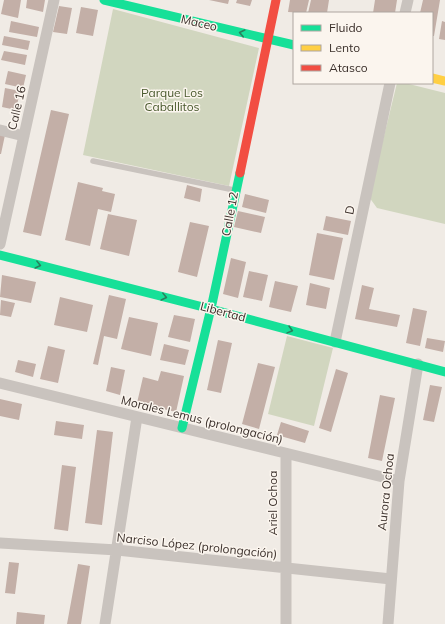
<svg xmlns="http://www.w3.org/2000/svg" width="445" height="624" font-family="Mulish,sans-serif">
	<style>
		.green { fill: #d1d6bf }
		.building { fill: #c3afa7 }
		.lines { fill: none; stroke-linecap: round; stroke-linejoin: round }
		.lane { stroke: #c9c3be; stroke-width: 5.5 }
		.street { stroke: #c9c3be; stroke-width: 11 }
		.fast { stroke: #16e098; stroke-width: 9 }
		.slow { stroke: #ffcf43; stroke-width: 9 }
		.jam { stroke: #f24e42; stroke-width: 9 }
		.oneway { stroke: #2a7f5c }
		.labels { text-anchor: middle; stroke-width: 3; stroke-linejoin: round; paint-order: stroke }
		.street-label { font-size: 12px; fill: #3b302b; stroke: #fbf5ee }
		.park-label { font-size: 12px; fill: #4a5a2e; stroke: #fbf5ee }
	</style>
	<rect width="100%" height="100%" fill="#f0ebe5"/>
	<!-- green -->
	<path class="green" d="M113,9L259,48L229,186L83,155Z
		M397,83H405L445,93V224L377,208L369,197Z
		M287,336L333,348L314,426L268,414Z"/>
	<!-- building -->
	<path class="building" d="M4,0H21L18,18L1,14Z
		M27,0H45L43,12L26,8Z
		M209,0H229L228,4Z
		M237,0H252L250,6L236,3Z
		M290,0H309L306,13L288,12Z
		M311,0H329L327,13H308Z
		M375,0H397L395,13H373Z
		M423,0H440L434,36H432V13H420Z
		M59,6L72,8L67,34L53,32Z
		M81,7L98,10L93,36L76,33Z
		M11,21L39,27L37,37L9,32Z
		M442,21L445,22V40L439,39Z
		M4,36L30,41L28,50L2,45Z
		M4,51L27,55L25,65L1,60Z
		M8,71L26,75L23,88L5,84Z
		M5,88L20,91L16,110L2,107Z
		M51,110L69,114L41,236L23,232Z
		M0,134L5,135L1,154H0Z
		M78,182L103,188L102,191L115,194L111,212L98,209L90,246L65,240Z
		M187,185L202,189L200,202L184,198Z
		M245,194L269,200L266,213L242,207Z
		M238,211L265,217L261,233L234,227Z
		M108,214L137,220L129,256L100,249Z
		M326,216L351,221L348,235L323,230Z
		M190,222L209,226L197,277L178,272Z
		M317,233L343,238L334,280L309,275Z
		M231,258L246,262L238,298L223,294Z
		M249,271L268,275L262,301L243,297Z
		M2,275L36,282L31,303L0,297Z
		M275,281L298,286L291,312L269,307Z
		M310,283L330,288L326,309L306,305Z
		M362,285L374,288L369,309L400,315L397,327L355,319Z
		M109,295L126,299L117,339L104,336L98,365L93,364Z
		M60,297L93,305L87,332L54,325Z
		M1,300L15,303L11,317L0,315Z
		M413,308L427,311L420,346L406,343Z
		M174,315L195,319L190,342L168,337Z
		M129,317L158,323L151,356L121,349Z
		M427,338L445,341L443,352L425,348Z
		M218,340L232,343L221,393L207,390Z
		M164,344L189,350L185,365L160,360Z
		M48,346L65,350L58,383L40,379Z
		M18,360L36,364L33,377L15,372Z
		M258,363L275,367L259,429L242,424Z
		M111,367L125,370L120,395L106,391Z
		M336,369L348,373L331,432L319,428Z
		M161,371L184,376L176,412L137,403L143,377L158,381Z
		M430,385L442,387L434,422L423,420Z
		M380,395L395,398L382,461L368,458Z
		M0,399L22,404L19,420L0,416Z
		M56,421L84,425L82,439L54,435Z
		M281,422L309,431L305,443L277,435Z
		M97,430L113,432L102,525L85,523Z
		M62,465L76,467L68,531L54,529Z
		M9,562L19,563L15,594L5,593Z
		M78,564L90,566L81,624H67Z
		M17,612L45,615L44,624H16Z"/>
	<g class="lines">
		<!-- lane -->
		<path class="lane" d="M93,161L234,190"/>
		<!-- street -->
		<path class="street" d="M405,13L408,0
			M0,130L24,136
			M0,244L54,0
			M335,342L390,83
			M0,383L399,481
			M0,543L117,550L391,579
			M105,624L137,417
			M286,624V454
			M388,624L399,481L418,364"/>
		<!-- fast -->
		<path class="fast" d="M104,0L294,45
			M0,255L211,309L445,372
			M182,428L212,304L240,173"/>
		<!-- slow -->
		<path class="slow" d="M432,78L445,81"/>
		<!-- jam -->
		<path class="jam" d="M240,173L276,0"/>
	</g>
	<!-- one-way arrows -->
	<defs><path id="oneway-chevron" d="M-2-3.5L2.5 0L-2 3.5" fill="none" stroke-width="1.6" stroke-linecap="round" stroke-linejoin="round"/></defs>
	<g class="oneway">
		<use href="#oneway-chevron" transform="translate(242 33) rotate(-167)"/>
		<use href="#oneway-chevron" transform="translate(38 265) rotate(14)"/>
		<use href="#oneway-chevron" transform="translate(164 297) rotate(14)"/>
		<use href="#oneway-chevron" transform="translate(290 330) rotate(15)"/>
	</g>
	<g class="labels">
		<!-- street labels -->
		<g class="street-label">
			<text transform="translate(199 23) rotate(13)" y="4">Maceo</text>
			<text transform="translate(17 108) rotate(-77)" y="4">Calle 16</text>
			<text transform="translate(350 210) rotate(-78)" y="4">D</text>
			<text transform="translate(230 214) rotate(-79)" y="4">Calle 12</text>
			<text transform="translate(223 312) rotate(15)" y="4">Libertad</text>
			<text transform="translate(202 420) rotate(14)" y="4">Morales Lemus (prolongación)</text>
			<text transform="translate(386 492) rotate(-84)" y="4">Aurora Ochoa</text>
			<text transform="translate(273 503) rotate(-90)" y="4">Ariel Ochoa</text>
			<text transform="translate(197 546) rotate(6)" y="4">Narciso López (prolongación)</text>
		</g>
		<!-- park labels -->
		<g class="park-label">
			<text x="172" y="97">Parque Los<tspan x="172" dy="14">Caballitos</tspan></text>
		</g>
	</g>
	<!-- legend -->
	<rect x="293" y="12" width="140" height="72" fill="#fbf5ee" stroke="#aea6a0"/>
	<rect x="301" y="25" width="20" height="6" fill="#16e098" stroke="#aea6a0"/>
	<text x="329" y="32" font-size="12" fill="#3b302b">Fluido</text>
	<rect x="301" y="45" width="20" height="6" fill="#ffcf43" stroke="#aea6a0"/>
	<text x="329" y="52" font-size="12" fill="#3b302b">Lento</text>
	<rect x="301" y="65" width="20" height="6" fill="#f24e42" stroke="#aea6a0"/>
	<text x="329" y="72" font-size="12" fill="#3b302b">Atasco</text>
</svg>
